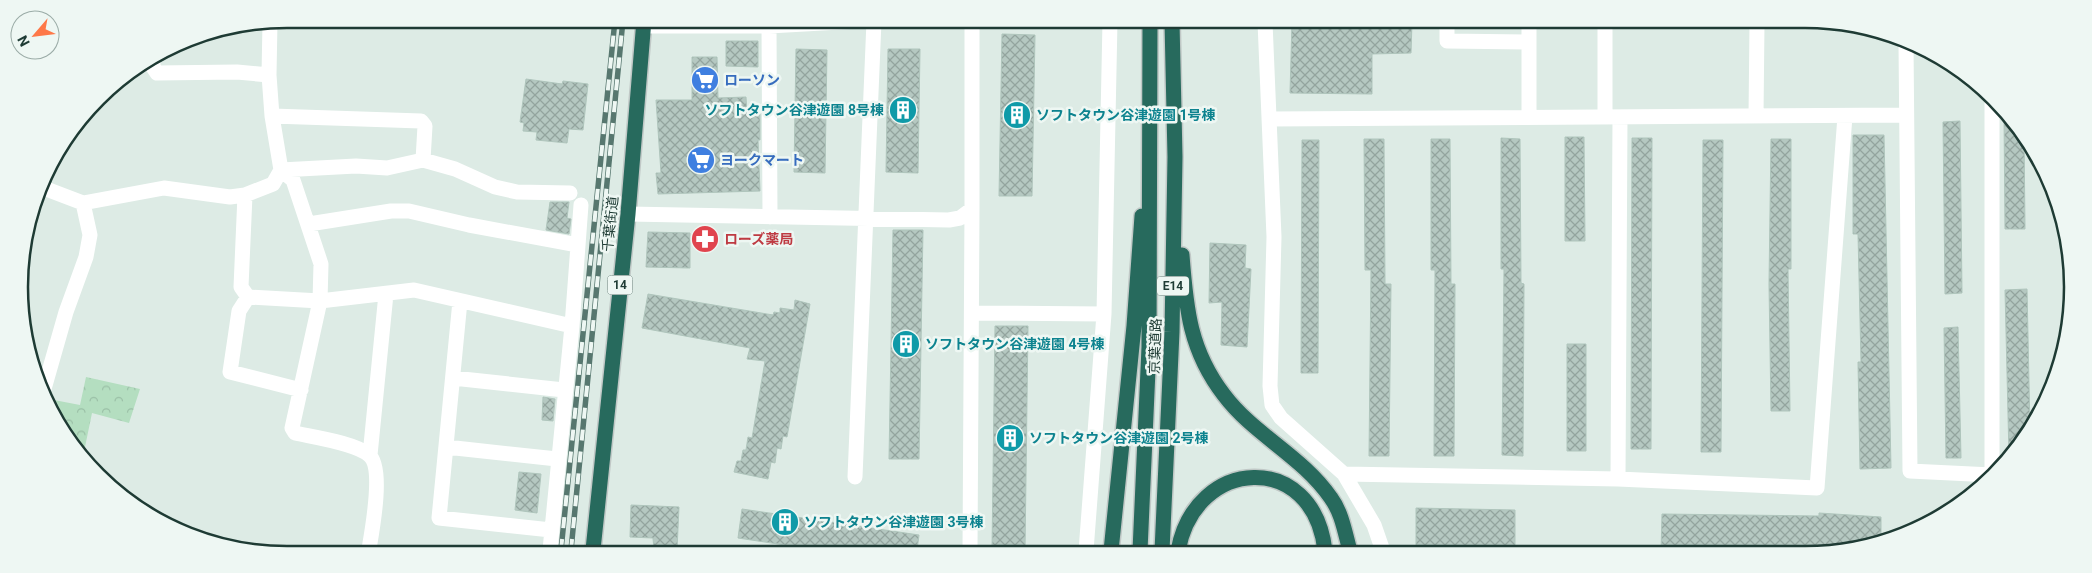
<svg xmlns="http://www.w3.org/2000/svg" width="2092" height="573" font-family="Roboto,'Noto Sans JP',sans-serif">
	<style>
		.park { fill: url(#park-crowns) }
		.building { fill: url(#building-cross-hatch); stroke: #afc5bc }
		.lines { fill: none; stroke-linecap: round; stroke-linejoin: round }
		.highway-casing { stroke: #c0c8c6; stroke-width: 18 }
		.minor { stroke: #fff; stroke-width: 15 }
		.highway { stroke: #276a5d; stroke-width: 15 }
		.rail-casing { stroke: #57776f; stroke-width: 5.5 }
		.rail { stroke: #eef7f3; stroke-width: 4; stroke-dasharray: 11; stroke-linecap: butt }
		.labels { text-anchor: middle; stroke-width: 5; stroke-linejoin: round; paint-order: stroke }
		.shield { fill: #eef7f3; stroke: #5c736d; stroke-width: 1 }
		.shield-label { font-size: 12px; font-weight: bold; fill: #1e3b34 }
		.shop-label { font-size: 14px; font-weight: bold; fill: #366cbe; stroke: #eef7f3; text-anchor: start }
		.culture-label { font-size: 14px; font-weight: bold; fill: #0d838f; stroke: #eef7f3; text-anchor: start }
		.street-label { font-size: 14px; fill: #1e3b34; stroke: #eef7f3 }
		.health-label { font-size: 14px; font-weight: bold; fill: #be3a42; stroke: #eef7f3; text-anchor: start }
		.rim { fill: none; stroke: #1e3b34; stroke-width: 2.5 }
	</style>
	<defs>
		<pattern id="park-crowns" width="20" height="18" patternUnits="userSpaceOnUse" patternTransform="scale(1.25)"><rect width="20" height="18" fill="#b4dec0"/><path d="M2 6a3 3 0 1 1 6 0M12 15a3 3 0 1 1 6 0" fill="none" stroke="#9abfa6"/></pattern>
		<pattern id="building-cross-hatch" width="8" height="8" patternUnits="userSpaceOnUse" patternTransform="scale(1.25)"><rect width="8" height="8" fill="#b5c8c1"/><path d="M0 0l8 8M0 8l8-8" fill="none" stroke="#93a49e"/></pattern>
	</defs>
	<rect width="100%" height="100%" fill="#ddebe5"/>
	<!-- park -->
	<path class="park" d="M86,377L140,389L129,423L92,413L85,447H76L75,450L53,407L54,400L80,405Z"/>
	<!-- building -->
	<path class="building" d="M1292,22H1412L1411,53L1372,54V94L1290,93Z
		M1002,34L1035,35L1032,196H999Z
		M726,41H758V67L726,66Z
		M796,49L827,50L825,173L794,172Z
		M888,49H920L918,173L886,172Z
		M692,57H717L718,98L746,97L747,114H760V140H758L760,191L658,194L656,173H661L656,100H692Z
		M526,79L562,84L563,81L588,84L583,130L569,129L567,143L536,140L537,132L523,131L524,123L520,122Z
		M2004,114L2024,134L2025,229H2005Z
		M1960,121L1962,293L1945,294L1943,122Z
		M1853,135H1884L1891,468L1860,469L1858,362H1861L1858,234H1853Z
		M1565,137H1584L1585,241H1565Z
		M1501,138L1520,139L1521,283L1524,284L1523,456L1502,455L1504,269H1501Z
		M1632,138H1652L1651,449H1631Z
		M1364,139H1384L1385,284H1391L1389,456H1369L1371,270H1365Z
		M1431,139H1450L1451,284H1455L1454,456H1434L1435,270H1431Z
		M1771,139H1791V269H1788L1790,411H1771L1769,284Z
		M1302,140H1319L1318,373H1301Z
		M1703,140H1723L1721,452H1701Z
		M550,202H569L567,218L571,219L569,234L546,230Z
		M893,230H923L919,459H889Z
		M648,232L690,233V268L646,267Z
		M1210,243L1246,245L1245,268L1251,269L1247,347L1221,345L1222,302L1209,303Z
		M2027,289L2030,430L2009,456L2005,290Z
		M648,294L773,315L774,312L780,313V308L794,310L795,300L810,304L787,437L783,436L781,449L777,448L775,463L771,462L768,479L734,472L737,461H741L743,450H746L748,437L752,438L765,361L747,359L750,348L642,328Z
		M995,326H1028L1025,551L992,550Z
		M1958,327L1961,458H1946L1944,328Z
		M1567,344H1586V451H1567Z
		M543,397L555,399L553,421L542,420Z
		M519,472L541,474L537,513L515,510Z
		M631,505L679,507L677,550H654L653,538L630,537Z
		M1416,508L1515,510V551H1416Z
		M742,509L919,535L917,550H818L738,538Z
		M1819,513L1881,517V541L1840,552H1661L1662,514L1819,516Z"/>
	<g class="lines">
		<defs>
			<path id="highway" d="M1182,255C1186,309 1190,351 1224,395C1254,435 1302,456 1331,498C1342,513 1345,533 1350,551
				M593,550L628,214L644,20
				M1111,551L1134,326L1142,216
				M1140,551L1149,347L1150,22
				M1162,551L1172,332L1175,157L1172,22
				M1178,551C1195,456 1314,450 1325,551"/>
		</defs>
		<!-- highway casing -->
		<use href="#highway" class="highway-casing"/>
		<!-- minor -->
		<path class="minor" d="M270,22L269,75L272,116L281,170L293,180L321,264L320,301L292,428L295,433C313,437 356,443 369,455C384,467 372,531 369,549
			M1265,22L1274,237L1270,386L1272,405L1281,418L1344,474L1374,525L1383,551
			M1447,23V41L1529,42
			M1529,23V117
			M1605,23V117
			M643,26H769L858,21
			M769,26L770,217
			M1906,44L1910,471L1992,475V102
			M153,59V67L157,73L237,72L269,75
			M272,116L421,121L425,126L423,160
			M1756,116L1757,24
			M1269,119L1906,115
			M281,170L356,166L387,168L423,160L455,169L495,187L517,192L570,193
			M41,187L83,203L164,188L230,197L245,195L273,184L281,170
			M245,195L241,287L248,297L320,301L414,290L572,326
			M628,214L949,220L960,218L972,209V21
			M309,224L391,211H409L469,225L578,245
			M248,297L239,311L230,372L301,390
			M460,301L439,518L551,530
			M972,313L1104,314
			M453,378L564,390
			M44,389L66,312L86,257L90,235L83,203
			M446,447L557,459
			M370,455L386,294
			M1344,474L1618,479L1817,488L1845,116
			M855,477L874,21
			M1618,479L1620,117
			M550,550L572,326L581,205
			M970,550L972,209
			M1086,551L1104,314L1110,21"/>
		<!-- highway -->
		<use href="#highway" class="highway"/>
		<defs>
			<path id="rail" d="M561,550L615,20
				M571,550L623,20"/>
		</defs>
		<!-- rail casing -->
		<use href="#rail" class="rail-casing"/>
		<!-- rail -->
		<use href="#rail" class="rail"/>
	</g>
	<!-- icons -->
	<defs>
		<symbol id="supermarket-disc" viewBox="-11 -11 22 22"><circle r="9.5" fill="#3f7fe0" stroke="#eef7f3"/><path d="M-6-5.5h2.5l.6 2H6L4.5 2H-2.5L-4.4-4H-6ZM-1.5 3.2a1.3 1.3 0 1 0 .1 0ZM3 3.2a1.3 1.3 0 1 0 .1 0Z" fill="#fff"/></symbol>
		<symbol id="building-disc" viewBox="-11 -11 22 22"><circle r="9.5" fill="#0f9aa8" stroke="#eef7f3"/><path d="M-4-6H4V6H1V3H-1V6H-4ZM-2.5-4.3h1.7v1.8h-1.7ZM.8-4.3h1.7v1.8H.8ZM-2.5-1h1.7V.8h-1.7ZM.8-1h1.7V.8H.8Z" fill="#fff"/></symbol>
		<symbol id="pharmacy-disc" viewBox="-11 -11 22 22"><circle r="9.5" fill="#e0444e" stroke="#eef7f3"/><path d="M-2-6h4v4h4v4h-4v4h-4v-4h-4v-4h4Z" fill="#fff"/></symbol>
	</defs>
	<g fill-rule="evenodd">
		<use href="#supermarket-disc" x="689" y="64" width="32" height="32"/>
		<use href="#building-disc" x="887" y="94" width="32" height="32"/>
		<use href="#building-disc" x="1001" y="99" width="32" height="32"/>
		<use href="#supermarket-disc" x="685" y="144" width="32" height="32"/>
		<use href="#pharmacy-disc" x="689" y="223" width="32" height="32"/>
		<use href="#building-disc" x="890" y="328" width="32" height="32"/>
		<use href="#building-disc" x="994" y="422" width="32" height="32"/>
		<use href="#building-disc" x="769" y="506" width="32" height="32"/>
	</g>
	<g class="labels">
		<!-- shield labels -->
		<g class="shield">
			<rect x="607.5" y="275.5" width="25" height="19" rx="4"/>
			<rect x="1157" y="276.5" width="32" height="19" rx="4"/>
		</g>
		<g class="shield-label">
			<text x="620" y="289">14</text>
			<text x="1173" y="290">E14</text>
		</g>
		<!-- shop labels -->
		<g class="shop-label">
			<text x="724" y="85">ローソン</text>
			<text x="720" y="165">ヨークマート</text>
		</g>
		<!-- culture labels -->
		<g class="culture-label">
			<text x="884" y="115" text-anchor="end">ソフトタウン谷津遊園 8号棟</text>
			<text x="1036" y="120">ソフトタウン谷津遊園 1号棟</text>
			<text x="925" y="349">ソフトタウン谷津遊園 4号棟</text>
			<text x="1029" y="443">ソフトタウン谷津遊園 2号棟</text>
			<text x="804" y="527">ソフトタウン谷津遊園 3号棟</text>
		</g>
		<!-- street labels -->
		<g class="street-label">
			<text transform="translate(610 224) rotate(-84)" y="5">千葉街道</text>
			<text transform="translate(1155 346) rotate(-88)" y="5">京葉道路</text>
		</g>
		<!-- health labels -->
		<g class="health-label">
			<text x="724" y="244">ローズ薬局</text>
		</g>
	</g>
	<!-- crop -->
	<path d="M0 0H2092V573H0ZM287 28H1805A259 259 0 0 1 2064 287V287A259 259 0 0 1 1805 546H287A259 259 0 0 1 28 287V287A259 259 0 0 1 287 28Z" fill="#eef7f3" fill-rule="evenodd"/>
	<path class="rim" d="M287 28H1805A259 259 0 0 1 2064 287V287A259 259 0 0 1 1805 546H287A259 259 0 0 1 28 287V287A259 259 0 0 1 287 28Z"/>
	<!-- north arrow -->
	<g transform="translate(35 35) rotate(242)"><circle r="24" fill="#eef7f3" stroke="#9baca7"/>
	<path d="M0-4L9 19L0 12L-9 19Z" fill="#fe7848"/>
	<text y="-8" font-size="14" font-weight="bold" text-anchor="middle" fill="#1e3b34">N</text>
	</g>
</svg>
